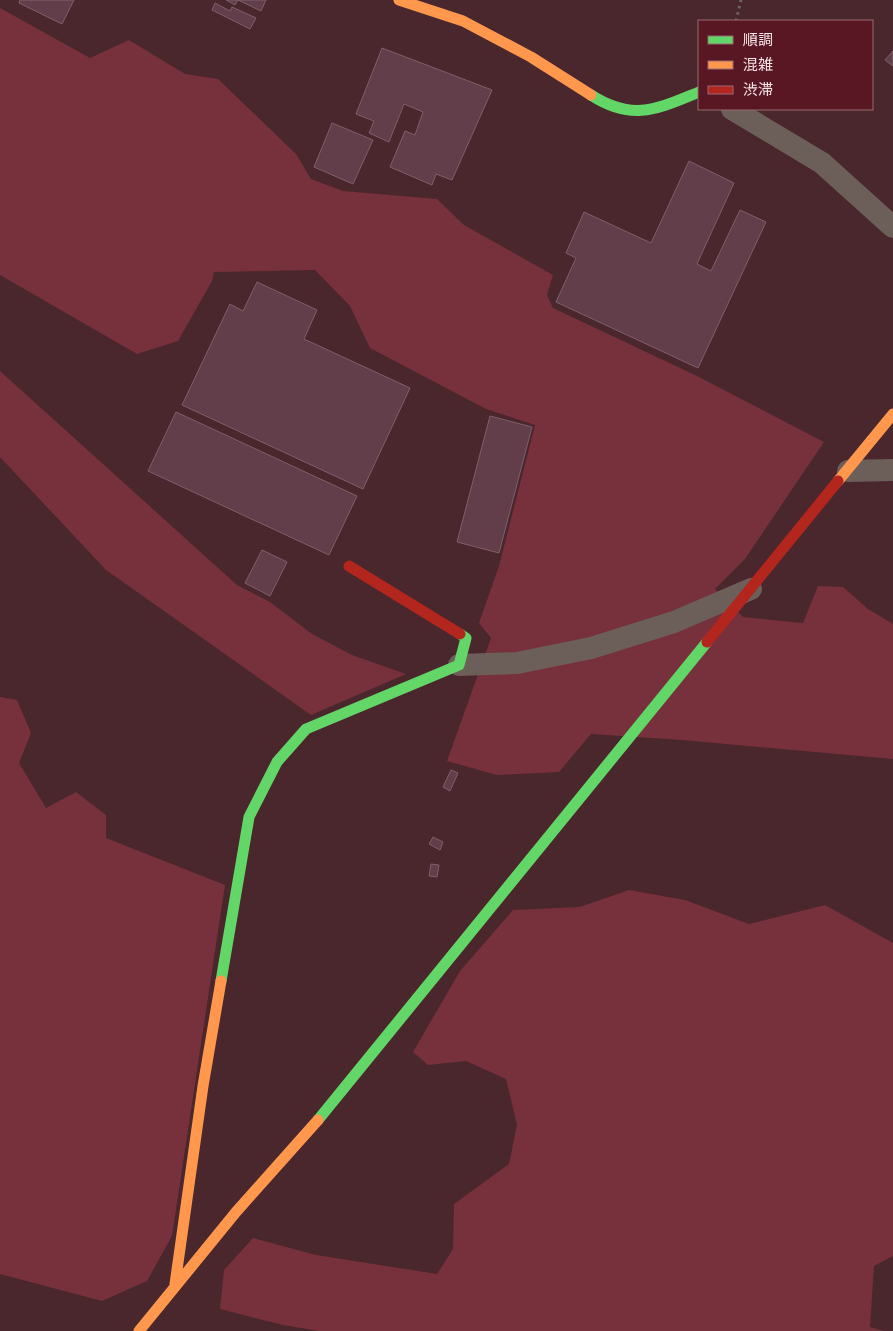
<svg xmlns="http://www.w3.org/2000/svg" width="893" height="1331" font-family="'Roboto Serif','Noto Sans JP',serif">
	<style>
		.green { fill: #76313c }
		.building { fill: #613e4a; stroke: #7e606a }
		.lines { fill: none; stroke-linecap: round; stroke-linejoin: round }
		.path { stroke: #70625f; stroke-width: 3; stroke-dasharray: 2.5 4; stroke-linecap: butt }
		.street { stroke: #6c5f5a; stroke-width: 22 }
		.fast { stroke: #63d668; stroke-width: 11 }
		.slow { stroke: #ff974d; stroke-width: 11 }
		.jam { stroke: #b3261e; stroke-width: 11 }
	</style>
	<rect width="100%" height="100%" fill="#4a262d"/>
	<!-- green -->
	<path class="green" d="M0,8L90,58L129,40L185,74L218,79L296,154L311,179L343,191L437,199L464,225L553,275L547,295L553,308L697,376L824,442L745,559L715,589L743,617L803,623L818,586L843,587L868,609L893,624V759L682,740L591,734L559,772L497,775L447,761L491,638L479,623L499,566L535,425L486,409L370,348L350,306L315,270L214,272L212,281L178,341L137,354L0,275Z
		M0,371L237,585L270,602L312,634L352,655L406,674L311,715L106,570L0,457Z
		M0,697L17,700L31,733L19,763L46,808L76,792L106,815V838L225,885L172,1236L147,1281L102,1301L0,1274Z
		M629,890L685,900L749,924L825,905L893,943V1256L874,1266L870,1327L884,1331H319L283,1325L220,1309L224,1270L253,1238L316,1255L437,1274L453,1249L454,1204L509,1164L517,1125L506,1079L466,1061L428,1065L413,1052L460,971L513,910L580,907Z"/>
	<!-- building -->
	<path class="building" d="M20,0H74L62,24L19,3Z
		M226,0H238L235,5Z
		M238,0H266L261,11Z
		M215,3L230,11L232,7L256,18L250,29L212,10Z
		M382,48L492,90L452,180L436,174L432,185L390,167L405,131L415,135L423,112L404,104L389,142L369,133L374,121L356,114Z
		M893,51V66L885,60Z
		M332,123L373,140L353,184L314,167Z
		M689,161L734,183L697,264L711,271L740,210L766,222L698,368L556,302L576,258L566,253L584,212L651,243Z
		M257,282L317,310L304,339L410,388L363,489L182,405L230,304L243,311Z
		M176,412L357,496L329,555L148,471Z
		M490,416L532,427L499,553L457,542Z
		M262,550L287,562L270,596L245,583Z
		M451,770L458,773L450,791L443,787Z
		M433,837L443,842L440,850L429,844Z
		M431,864L439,865L437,877L429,876Z"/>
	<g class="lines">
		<!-- path -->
		<path class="path" d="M736,21L741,0"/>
		<!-- street -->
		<path class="street" d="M732,109L822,163L893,227
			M848,471L893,470
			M459,665L517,663L591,648L674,622L751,589"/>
		<!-- fast -->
		<path class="fast" d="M591,95C633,122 657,109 699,92
			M221,981L249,817L277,762L306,729L459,665L466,638L460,634
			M318,1120L707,642"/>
		<!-- slow -->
		<path class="slow" d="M399,0L463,21L531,57L591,95
			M838,481L893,414
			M175,1284L203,1086L221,981
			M139,1331L236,1212L318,1120"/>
		<!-- jam -->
		<path class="jam" d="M349,566L460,634
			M707,642L838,481"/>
	</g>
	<!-- legend -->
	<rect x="698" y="20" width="175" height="90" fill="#591724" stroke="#996b73"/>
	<rect x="708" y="36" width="25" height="8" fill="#63d668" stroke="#996b73"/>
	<text x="743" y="45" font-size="15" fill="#fae8e9">順調</text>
	<rect x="708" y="61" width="25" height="8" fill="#ff974d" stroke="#996b73"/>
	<text x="743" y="70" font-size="15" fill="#fae8e9">混雑</text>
	<rect x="708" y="86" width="25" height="8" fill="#b3261e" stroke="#996b73"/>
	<text x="743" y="95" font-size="15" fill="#fae8e9">渋滞</text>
</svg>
